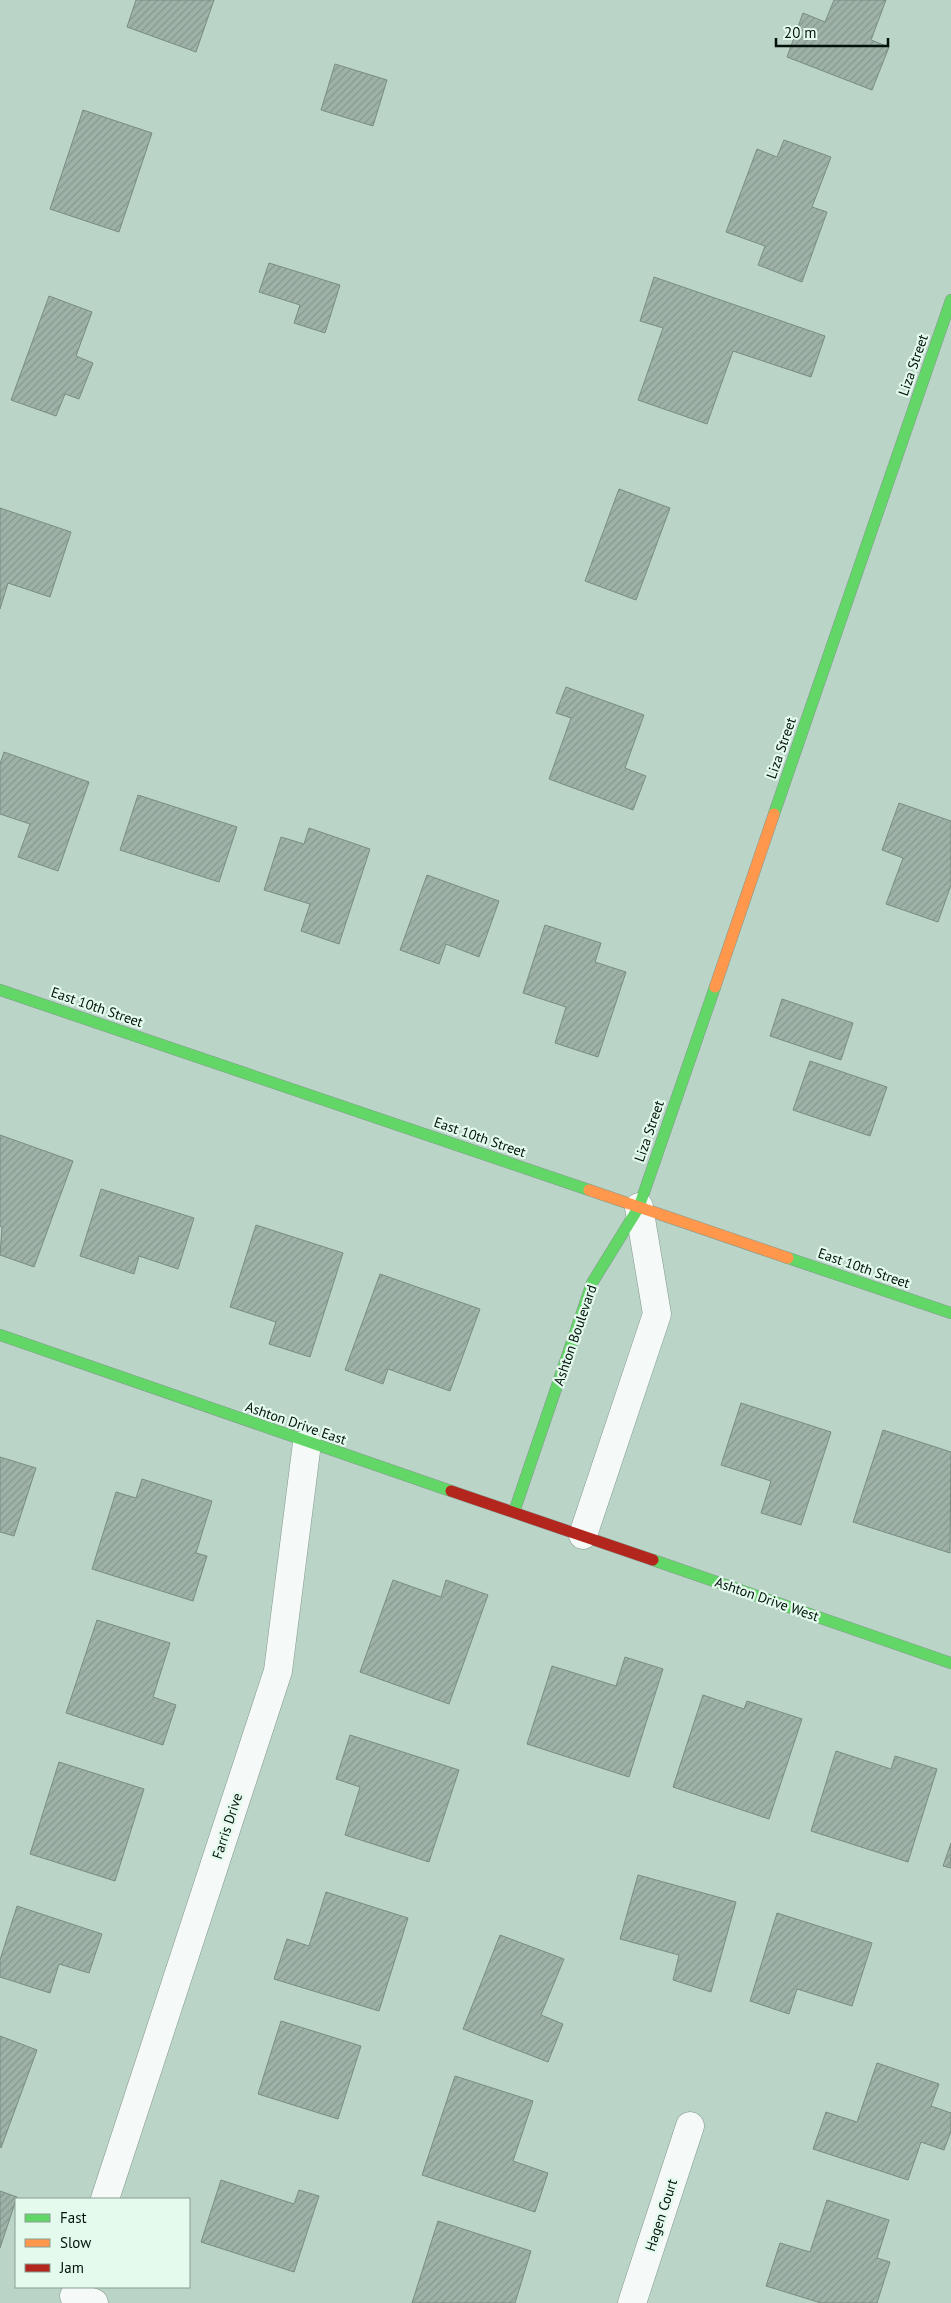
<svg xmlns="http://www.w3.org/2000/svg" width="951" height="2303" font-family="'PT Sans',sans-serif">
	<style>
		.building { fill: url(#building-hatch); stroke: #798d83 }
		.lines { fill: none; stroke-linecap: round; stroke-linejoin: round }
		.street-casing { stroke: #84988e; stroke-width: 29 }
		.fast-casing { stroke: #84988e; stroke-width: 12 }
		.slow-casing { stroke: #84988e; stroke-width: 12 }
		.jam-casing { stroke: #84988e; stroke-width: 12 }
		.street { stroke: #f5f9f7; stroke-width: 28 }
		.fast { stroke: #63d668; stroke-width: 11 }
		.slow { stroke: #ff974d; stroke-width: 11 }
		.jam { stroke: #b3261e; stroke-width: 11 }
		.labels { text-anchor: middle; stroke-width: 4.5; stroke-linejoin: round; paint-order: stroke }
		.street-label { font-size: 14px; fill: #03130b; stroke: #e3faed }
	</style>
	<defs>
		<pattern id="building-hatch" width="6" height="6" patternUnits="userSpaceOnUse" patternTransform="scale(1.25)"><rect width="6" height="6" fill="#9eb2a8"/><path d="M-1 1l2-2M0 6l6-6M5 7l2-2" fill="none" stroke="#86988f"/></pattern>
	</defs>
	<rect width="100%" height="100%" fill="#bad4c7"/>
	<!-- building -->
	<path class="building" d="M136,0H214L196,52L127,27Z
		M834,0H886L871,40L889,47L872,90L787,57L803,13L825,22Z
		M335,64L387,80L373,126L321,110Z
		M83,110L152,133L119,232L50,209Z
		M784,140L831,157L812,207L827,212L802,282L758,265L765,246L726,232L757,149L777,157Z
		M269,263L340,285L325,333L294,323L300,305L259,292Z
		M654,277L825,336L811,377L733,351L707,424L638,400L663,328L640,321Z
		M49,296L92,312L76,356L93,363L79,399L65,394L56,416L11,400Z
		M619,489L670,508L636,600L585,581Z
		M0,508L71,532L50,597L8,583L0,609Z
		M566,687L644,715L625,768L646,776L633,810L549,779L571,718L556,713Z
		M4,752L89,782L58,871L18,857L30,824L0,814V764Z
		M138,795L237,827L219,882L120,850Z
		M899,803L951,821V885L938,922L886,904L903,858L882,850Z
		M309,828L370,849L339,944L301,931L310,904L264,890L281,837L304,844Z
		M427,875L499,901L479,957L446,944L439,964L400,950Z
		M545,925L601,943L595,962L626,972L598,1057L555,1043L566,1007L523,993Z
		M782,999L853,1023L841,1060L770,1036Z
		M810,1061L887,1087L870,1136L793,1110Z
		M0,1135L73,1161L34,1267L0,1255L2,1227L0,1226Z
		M101,1189L194,1218L178,1269L139,1256L134,1274L80,1256Z
		M256,1225L343,1253L310,1357L269,1344L276,1322L230,1307Z
		M380,1274L480,1309L450,1391L388,1369L383,1384L345,1370Z
		M741,1403L831,1432L801,1525L761,1513L771,1481L721,1465Z
		M883,1430L951,1452L950,1553L853,1522Z
		M0,1457L36,1468L14,1536L0,1532Z
		M142,1479L212,1501L196,1553L207,1556L193,1601L92,1569L116,1492L136,1498Z
		M393,1580L441,1597L446,1580L488,1595L449,1704L360,1672Z
		M97,1620L170,1643L153,1697L176,1705L163,1745L66,1713Z
		M625,1657L663,1669L629,1777L527,1744L552,1666L616,1686Z
		M703,1695L744,1709L747,1701L802,1719L769,1819L673,1787Z
		M350,1735L459,1770L429,1862L345,1835L360,1787L336,1779Z
		M836,1751L891,1769L895,1756L937,1769L908,1862L811,1831Z
		M59,1762L144,1789L115,1881L30,1854Z
		M951,1843V1868L943,1866Z
		M638,1875L736,1902L711,1992L673,1980L679,1955L620,1939Z
		M326,1892L408,1918L379,2011L274,1979L287,1939L309,1946Z
		M17,1906L102,1934L89,1973L59,1964L50,1993L0,1977V1960Z
		M777,1913L872,1943L852,2006L797,1989L789,2014L750,2001Z
		M500,1935L564,1959L541,2015L563,2024L548,2062L463,2029Z
		M281,2021L361,2046L338,2119L258,2094Z
		M0,2036L37,2050L1,2148L0,2147Z
		M877,2063L939,2084L931,2106L951,2113V2131L944,2150L921,2142L908,2180L813,2149L826,2112L857,2122Z
		M455,2076L533,2101L513,2161L548,2173L535,2212L422,2175Z
		M221,2180L294,2204L299,2190L319,2196L294,2272L201,2242Z
		M0,2191L17,2197L0,2248Z
		M827,2200L889,2220L877,2258L890,2262L877,2303H821L766,2286L780,2243L810,2252Z
		M438,2221L531,2251L515,2303H412Z"/>
	<g class="lines">
		<defs>
			<path id="street" d="M583,1535L657,1314L639,1207
				M105,2199L278,1671L307,1443
				M74,2296L94,2303
				M632,2303L690,2126"/>
			<path id="fast" d="M774,814L951,300
				M0,990L589,1190
				M788,1258L951,1313
				M0,1335L451,1491
				M514,1512L592,1283L639,1207L715,987
				M653,1560L951,1663"/>
			<path id="slow" d="M715,987L774,814
				M589,1190L788,1258"/>
			<path id="jam" d="M451,1491L653,1560"/>
		</defs>
		<!-- street casing -->
		<use href="#street" class="street-casing"/>
		<!-- fast casing -->
		<use href="#fast" class="fast-casing"/>
		<!-- slow casing -->
		<use href="#slow" class="slow-casing"/>
		<!-- jam casing -->
		<use href="#jam" class="jam-casing"/>
		<!-- street -->
		<use href="#street" class="street"/>
		<!-- fast -->
		<use href="#fast" class="fast"/>
		<!-- slow -->
		<use href="#slow" class="slow"/>
		<!-- jam -->
		<use href="#jam" class="jam"/>
	</g>
	<g class="labels">
		<!-- street labels -->
		<g class="street-label">
			<text transform="translate(913 365) rotate(-71)" y="5">Liza Street</text>
			<text transform="translate(781 748) rotate(-71)" y="5">Liza Street</text>
			<text transform="translate(97 1007) rotate(19)" y="5">East 10th Street</text>
			<text transform="translate(649 1131) rotate(-71)" y="5">Liza Street</text>
			<text transform="translate(480 1137) rotate(19)" y="5">East 10th Street</text>
			<text transform="translate(864 1268) rotate(19)" y="5">East 10th Street</text>
			<text transform="translate(575 1335) rotate(-71)" y="5">Ashton Boulevard</text>
			<text transform="translate(296 1423) rotate(19)" y="5">Ashton Drive East</text>
			<text transform="translate(767 1599) rotate(19)" y="5">Ashton Drive West</text>
			<text transform="translate(227 1826) rotate(-72)" y="5">Farris Drive</text>
			<text transform="translate(661 2215) rotate(-72)" y="5">Hagen Court</text>
		</g>
	</g>
	<!-- legend -->
	<rect x="15" y="2198" width="175" height="90" fill="#e3faed" stroke="#899e93"/>
	<rect x="25" y="2214" width="25" height="8" fill="#63d668" stroke="#899e93"/>
	<text x="60" y="2223" font-size="15" fill="#03130b">Fast</text>
	<rect x="25" y="2239" width="25" height="8" fill="#ff974d" stroke="#899e93"/>
	<text x="60" y="2248" font-size="15" fill="#03130b">Slow</text>
	<rect x="25" y="2264" width="25" height="8" fill="#b3261e" stroke="#899e93"/>
	<text x="60" y="2273" font-size="15" fill="#03130b">Jam</text>
	<!-- scale -->
	<path d="M776 38v8h112v-8" fill="none" stroke="#03130b" stroke-width="2.5"/>
	<text x="784" y="38" font-size="15" fill="#03130b" stroke="#e3faed" stroke-width="4" paint-order="stroke">20 m</text>
</svg>
